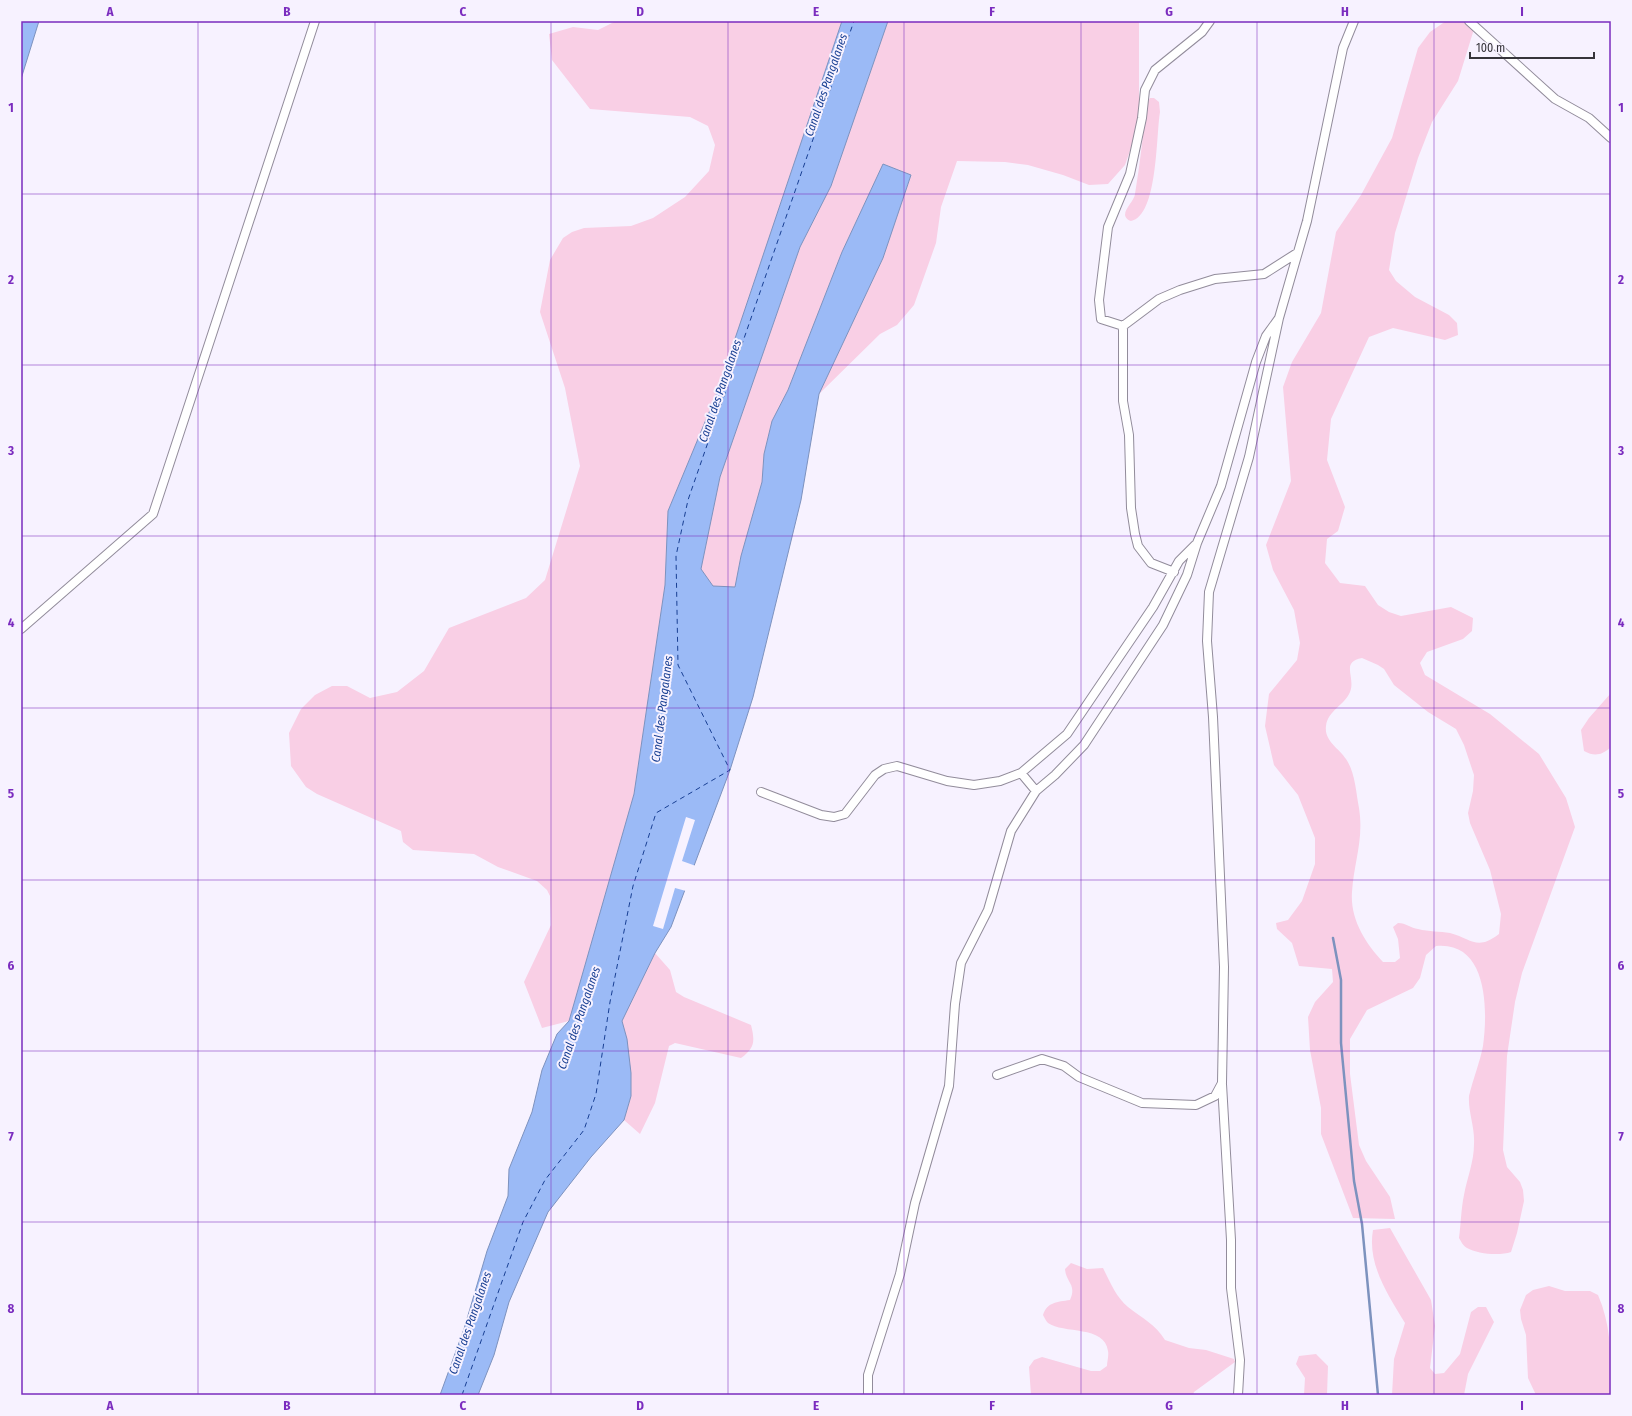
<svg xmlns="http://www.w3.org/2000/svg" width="1632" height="1416" font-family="'Fira Sans Condensed',sans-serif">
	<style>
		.green { fill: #f9cfe5; fill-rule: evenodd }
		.water { fill: #9bbaf6; stroke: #7d92be }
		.pier { fill: #f7f2ff }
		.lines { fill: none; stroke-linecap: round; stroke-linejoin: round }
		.stream { stroke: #7d92be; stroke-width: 2.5 }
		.ferry { stroke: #183f93; stroke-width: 1; stroke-dasharray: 5 4; stroke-linecap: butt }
		.street-casing { stroke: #928c9b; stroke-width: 10 }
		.street { stroke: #fff; stroke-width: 8 }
		.grid { fill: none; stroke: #7b2cbf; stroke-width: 1; stroke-opacity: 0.55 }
		.labels { text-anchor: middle; stroke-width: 4; stroke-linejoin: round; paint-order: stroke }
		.water-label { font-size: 12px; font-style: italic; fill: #183f93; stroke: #f7f2ff }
		.neatline { fill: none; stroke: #7b2cbf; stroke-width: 1.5 }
		.grid-label { font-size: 13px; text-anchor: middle; font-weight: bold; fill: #7b2cbf }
	</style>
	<rect width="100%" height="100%" fill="#f7f2ff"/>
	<!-- green -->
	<path class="green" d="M616,21H842L715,398L668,511L665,585L634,794L569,1021L542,1028L524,982L551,925L550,896L547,890L537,881L498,867L474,854L413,850L403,842L401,831L317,794L306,787L291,766L289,733L301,709L315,695L332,686H347L370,698L397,692L424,671L449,628L526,598L545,580L580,466L565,388L540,312L550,260L563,238L572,232L584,228L631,226L653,218L685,197L709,171L715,145L708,126L690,117L590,109L552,60L549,34L573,27L598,30Z
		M888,21H1139V125L1125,165L1108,184L1089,185L1063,175L1028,165L1005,162L957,161L941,207L936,243L914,305L897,325L880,334L819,394L883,258L911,175L883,164L842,252L788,390L772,421L764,454L762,482L741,556L735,587L713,586L701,569L720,477L800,247L831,186Z
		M1446,21H1463L1474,29L1458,81L1432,122L1418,158L1395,233L1389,270L1396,281L1415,297L1449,315L1457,323L1458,335L1445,340L1393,328L1369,337L1331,419L1327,460L1345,507L1338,531L1327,539L1325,563L1340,583L1365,586L1378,605L1389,612L1401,616L1451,607L1473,618L1472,631L1463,639L1427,652L1420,663L1425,675L1490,714L1539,754L1566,798L1575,827L1522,973L1515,1002L1507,1056L1503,1150L1507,1167L1520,1182L1523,1190L1524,1201L1517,1233L1511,1252C1500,1256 1477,1254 1467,1248C1463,1246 1461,1241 1459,1238C1461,1224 1461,1209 1464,1195C1467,1178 1474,1162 1474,1144C1475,1127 1468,1112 1469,1096C1473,1079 1480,1062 1483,1046C1488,1010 1488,941 1436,946L1426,955L1420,978L1413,988L1367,1010L1350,1039V1074L1359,1145L1366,1161L1390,1197L1395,1219L1353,1218L1321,1134V1108L1310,1050L1308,1017L1315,1002L1333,982L1332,969L1299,966L1292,943L1277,929L1276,923L1288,920L1302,901L1315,864V838L1298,795L1274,765L1265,726L1269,694L1297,660L1300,643L1294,610L1273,570L1266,545L1291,481L1283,387L1292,362L1321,313L1336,232L1361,195L1392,138L1418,48L1430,32ZM1362,658L1378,665L1384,669L1394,685L1428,712L1456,729L1464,745L1474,775L1473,791L1468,813L1470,823L1490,870L1501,914L1499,934C1477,951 1472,939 1450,933C1440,931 1429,932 1418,929C1411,928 1406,923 1398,923L1393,927L1398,939L1400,958L1395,962H1383C1365,943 1350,919 1352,892C1354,861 1364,840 1359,808C1356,792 1355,772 1346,759C1339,748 1324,741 1326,726C1328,710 1345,705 1350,692C1356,677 1340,662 1362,658Z
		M1150,98H1154L1159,102L1160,112C1156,135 1158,216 1131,221C1116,215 1134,203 1135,194C1140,164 1143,134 1147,103Z
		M1611,693V747C1602,755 1595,757 1584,751L1581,730L1589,718Z
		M655,953L670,970L676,992L684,997L751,1025C755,1041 755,1048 741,1058L675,1043L669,1046L655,1103L640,1134L624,1120L631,1096V1073L622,1021Z
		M1390,1228L1431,1300L1435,1326L1430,1368L1435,1374L1444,1373L1460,1354L1471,1312L1478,1307H1486L1494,1322L1468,1374L1464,1395H1392L1394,1359L1405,1323C1388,1295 1367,1264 1373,1230Z
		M1071,1263L1087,1269L1103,1268C1110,1282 1116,1297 1128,1307C1142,1318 1156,1325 1165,1340L1189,1348L1206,1350L1234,1359L1235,1362L1194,1392L1193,1395H1031L1029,1367L1034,1360L1042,1357L1091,1371H1100L1107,1366C1107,1362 1109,1355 1108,1351C1105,1325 1063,1334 1048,1323C1046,1321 1044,1317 1043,1315C1047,1302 1057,1302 1070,1300C1077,1284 1066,1283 1065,1269Z
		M1549,1286L1565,1291H1590L1598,1295C1612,1327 1611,1360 1611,1395H1536L1528,1378L1526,1335L1521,1319L1520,1310L1526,1295L1533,1290Z
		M1316,1354L1328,1366L1327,1395H1304L1305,1378L1296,1364L1299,1356Z"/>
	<!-- water -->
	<path class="water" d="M21,21H39L21,79Z
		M842,21H888L831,186L800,247L720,477L701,569L713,586L735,587L741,556L762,482L764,454L772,421L788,390L842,252L883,164L911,175L883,258L819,394L801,500L753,697L730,770L671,927L655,953L622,1021L627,1039L631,1073V1096L624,1120L591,1157L548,1212L509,1302L494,1355L478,1395H440L464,1329L487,1251L508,1196L509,1169L532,1112L542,1070L557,1034L569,1021L634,794L665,585L668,511L715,398Z"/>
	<!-- pier -->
	<path class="pier" d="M686,817L695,820L682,861L696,866L686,891L675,888L663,929L653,926Z"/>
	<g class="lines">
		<!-- stream -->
		<path class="stream" d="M1333,938L1341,980V1043L1354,1181L1362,1224L1378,1395"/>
		<!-- ferry -->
		<path class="ferry" d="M462,1395L523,1222L545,1180L584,1130L596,1094L610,1002L633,886L656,813L730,770L678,665L676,556L688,500L854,21"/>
		<defs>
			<path id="street" d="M1469,21L1555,99L1589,118L1611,138
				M1123,326L1101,319L1099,300L1108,227L1130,174L1142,118L1145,90L1155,70L1202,32L1210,21
				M1123,326V401L1129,435L1131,508L1135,534L1138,546L1151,563L1174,572
				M1123,326L1159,299L1180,290L1215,279L1264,274L1297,253
				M21,629L153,514L315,21
				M1036,791L1055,775L1084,745L1163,625L1187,575L1197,543L1221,486L1256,362L1266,336L1279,318L1307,221L1343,48L1354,21
				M761,792L821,815L834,817L845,814L875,775L884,769L897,766L947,781L974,785L1000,781L1021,773L1067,734L1153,607L1179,561L1195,545
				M997,1075L1042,1059L1064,1066L1079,1077L1142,1103L1196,1105L1215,1096L1222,1083L1224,967L1213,717L1207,641L1209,592L1249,457L1279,318
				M1222,1084L1231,1240V1288L1240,1360L1238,1395
				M868,1395V1375L900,1274L915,1203L949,1086L955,1004L961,963L988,910L1011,831L1036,791L1021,773"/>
		</defs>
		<!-- street casing -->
		<use href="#street" class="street-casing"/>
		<!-- street -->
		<use href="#street" class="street"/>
	</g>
	<!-- grid -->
	<path class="grid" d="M198,21V1395M375,21V1395M551,21V1395M728,21V1395M904,21V1395M1081,21V1395M1257,21V1395M1434,21V1395M21,194H1611M21,365H1611M21,536H1611M21,708H1611M21,880H1611M21,1051H1611M21,1222H1611"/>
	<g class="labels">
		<!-- water labels -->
		<g class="water-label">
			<text transform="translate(826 85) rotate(-71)" y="4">Canal des Pangalanes</text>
			<text transform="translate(720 391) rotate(-71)" y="4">Canal des Pangalanes</text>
			<text transform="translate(662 709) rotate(-83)" y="4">Canal des Pangalanes</text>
			<text transform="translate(579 1018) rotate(-71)" y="4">Canal des Pangalanes</text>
			<text transform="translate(470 1323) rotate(-71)" y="4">Canal des Pangalanes</text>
		</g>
	</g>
	<!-- border -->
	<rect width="1632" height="1416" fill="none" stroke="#f7f2ff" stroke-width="44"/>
	<!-- scale -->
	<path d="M1470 52v6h124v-6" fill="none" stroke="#36343a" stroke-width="2"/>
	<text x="1476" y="52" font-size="12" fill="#36343a" stroke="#f7f2ff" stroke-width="3" paint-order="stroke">100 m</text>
	<rect x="22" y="22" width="1588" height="1372" class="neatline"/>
	<g class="grid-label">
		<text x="110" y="16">A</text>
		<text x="287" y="16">B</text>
		<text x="463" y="16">C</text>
		<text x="640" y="16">D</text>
		<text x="816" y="16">E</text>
		<text x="992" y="16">F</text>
		<text x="1169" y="16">G</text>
		<text x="1345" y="16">H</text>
		<text x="1522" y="16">I</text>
		<text x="11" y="112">1</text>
		<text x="1621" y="112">1</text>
		<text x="11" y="284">2</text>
		<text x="1621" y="284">2</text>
		<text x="11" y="455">3</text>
		<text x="1621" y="455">3</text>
		<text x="11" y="627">4</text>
		<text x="1621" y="627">4</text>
		<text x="11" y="798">5</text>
		<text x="1621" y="798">5</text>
		<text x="11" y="970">6</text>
		<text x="1621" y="970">6</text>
		<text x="11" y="1141">7</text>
		<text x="1621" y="1141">7</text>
		<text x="11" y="1313">8</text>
		<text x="1621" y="1313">8</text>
		<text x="110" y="1410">A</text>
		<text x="287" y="1410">B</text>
		<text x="463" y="1410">C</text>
		<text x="640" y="1410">D</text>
		<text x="816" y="1410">E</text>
		<text x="992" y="1410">F</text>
		<text x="1169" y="1410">G</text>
		<text x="1345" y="1410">H</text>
		<text x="1522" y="1410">I</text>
	</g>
</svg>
